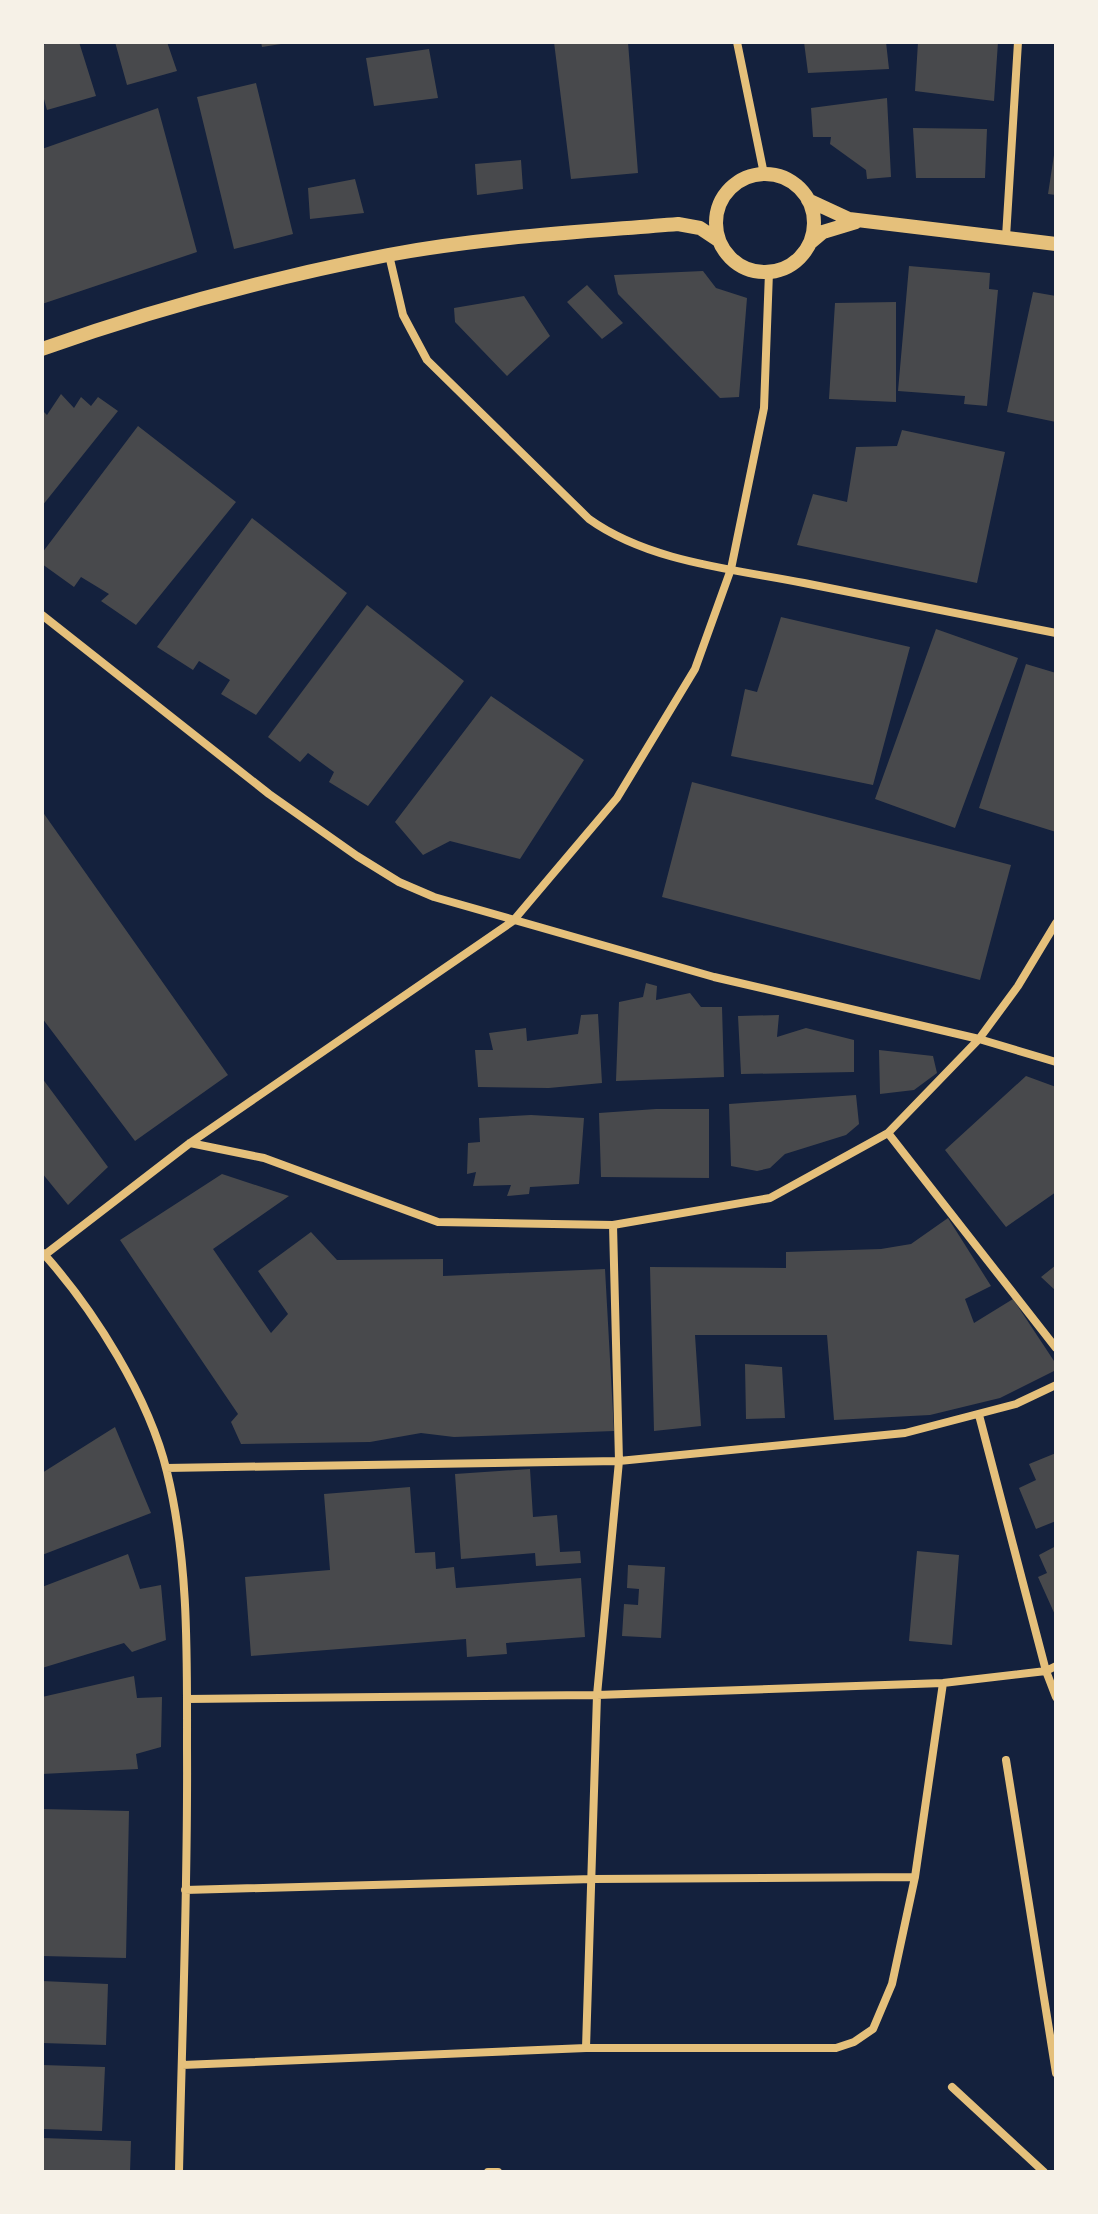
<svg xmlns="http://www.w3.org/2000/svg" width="1098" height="2214" font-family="'Source Sans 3',sans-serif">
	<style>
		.building { fill: #48494c }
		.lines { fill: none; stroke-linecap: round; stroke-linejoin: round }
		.minor { stroke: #e5c07b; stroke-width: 8 }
		.tertiary { stroke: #e5c07b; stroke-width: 14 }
	</style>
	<rect width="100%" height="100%" fill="#14213d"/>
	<!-- building -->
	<path class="building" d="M53,42H79L96,96L47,110L42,92V45Z
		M115,42H167L177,71L127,85Z
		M261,42H280L281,44L262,47Z
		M554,42H628L638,173L571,179Z
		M804,42H886L889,69L808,73Z
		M918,42H998L994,101L915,91Z
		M429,49L438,98L374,106L366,58Z
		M256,83L293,234L234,249L197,97Z
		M887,98L891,177L867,179L866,170L830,144L831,137H813L811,108Z
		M158,108L197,252L42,304V149Z
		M913,128L987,129L985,178H916Z
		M1054,155L1056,156V195L1048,194Z
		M521,160L523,189L477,195L475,164Z
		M355,179L364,213L310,219L308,188Z
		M909,266L990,273L989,289L998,290L987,406L964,404L965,396L898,391Z
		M703,271L716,288L747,298L739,397L720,398L618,294L614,275Z
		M587,285L623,323L602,339L567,302Z
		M1033,292L1056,296V422L1007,412Z
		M524,296L550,336L507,376L455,322L454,308Z
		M896,302V402L829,399L835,303Z
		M61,394L74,408L81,397L91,406L98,397L118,411L42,506V410L47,415Z
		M138,426L236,502L136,625L101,601L109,594L81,577L74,587L42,564V553Z
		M902,430L1005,452L977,583L797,545L813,494L847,502L856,447L897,446Z
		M252,518L347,593L256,715L221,694L230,680L199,661L193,670L157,647Z
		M367,605L464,681L368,806L329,782L334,772L308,753L300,762L268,737Z
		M781,617L910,647L873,785L731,756L745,689L757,692Z
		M936,629L1018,658L955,828L875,799Z
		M1026,664L1056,673V832L979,808Z
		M491,696L584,760L520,859L450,841L423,855L395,822Z
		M692,782L1011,865L980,980L662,897Z
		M42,811L228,1075L135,1141L42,1018Z
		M646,983L657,986L656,1000L690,993L701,1007H722L724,1077L616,1081L619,1002L643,997Z
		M598,1014L602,1083L549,1088L478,1087L475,1050H493L489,1033L526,1028L527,1041L578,1034L581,1015Z
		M779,1015L777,1037L806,1028L854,1040V1072L741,1074L738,1016Z
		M879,1050L933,1056L937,1073L914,1090L880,1094Z
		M1026,1076L1056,1087V1192L1006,1227L945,1150Z
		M42,1078L108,1167L68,1205L42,1173Z
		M856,1095L859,1124L846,1135L785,1154L770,1168L757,1171L731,1166L729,1104Z
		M656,1109H709V1178L601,1177L599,1113Z
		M531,1115L584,1118L579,1184L530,1187L529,1194L507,1196L511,1185L473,1186L476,1172L467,1174L468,1143L480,1142L479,1118Z
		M222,1174L289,1196L213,1249L271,1333L288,1314L258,1271L311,1232L337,1260L443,1259V1276L605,1269L614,1431L454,1437L421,1433L370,1442L241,1444L231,1422L238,1414L120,1240Z
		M948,1218L991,1286L965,1299L974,1323L1013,1299L1056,1364V1370L1000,1398L930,1415L834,1420L827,1335H695L701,1426L654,1431L650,1267L786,1268V1252L881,1249L911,1244Z
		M1056,1265V1291L1041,1277Z
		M745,1364L782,1367L785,1418L746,1419Z
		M115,1427L151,1513L42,1555V1473Z
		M1056,1453V1521L1036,1529L1019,1488L1036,1480L1029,1464Z
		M530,1469L533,1517L557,1515L560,1552L580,1551L581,1563L536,1566L535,1553L461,1559L455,1474Z
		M410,1487L415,1553L435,1552L436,1569L454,1567L456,1588L581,1578L585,1637L506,1643L507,1654L467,1657L466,1639L251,1656L245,1577L330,1570L324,1494Z
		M1056,1546V1617L1038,1577L1047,1573L1039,1555Z
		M917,1551L959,1555L952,1645L909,1641Z
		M128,1554L140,1589L161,1585L166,1640L132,1652L124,1643L42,1668V1587Z
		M628,1565L665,1567L661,1638L622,1636L624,1604L638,1605L639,1589L627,1588Z
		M134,1676L137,1698L162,1697L161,1747L136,1754L138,1769L42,1774V1697Z
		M42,1809L129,1811L126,1958L42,1956Z
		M42,1981L108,1984L106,2045L42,2043Z
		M42,2065L105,2067L102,2131L42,2129Z
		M42,2138L131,2141L130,2172H42Z"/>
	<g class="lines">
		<!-- minor -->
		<path class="minor" d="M737,42L764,174
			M1006,237L1018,42
			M389,255L403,315L427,360L589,519C649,562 733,569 804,583C888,600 972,617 1056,633
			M42,615L269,794L357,856L399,882L434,897L714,977L979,1039L1056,1062
			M888,1133L1056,1348
			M190,1143L264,1158L438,1222L613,1225L770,1198L888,1133L979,1039L1018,986L1056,923
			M43,1253C94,1310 149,1397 167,1472C189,1563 187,1655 187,1749C188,1890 182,2031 179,2172
			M42,1257L190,1143L513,921L617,798L695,669L731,569L764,408L769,272
			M979,1415L1046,1671L1056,1697
			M166,1468L619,1461L905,1433L1016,1404L1056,1385
			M187,1699L597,1695L943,1683L1046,1671L1056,1666
			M1006,1760L1056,2073
			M185,1890L593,1879L915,1877
			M586,2048L597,1695L619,1461L613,1225
			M182,2065L586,2048H836L854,2042L873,2029L892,1984L915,1877L943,1683
			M952,2087L1044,2172
			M488,2172H498"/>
		<!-- tertiary -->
		<path class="tertiary" d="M716 223a49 49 0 1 1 98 0a49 49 0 1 1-98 0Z
			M808,200L849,219L1056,244
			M810,243L823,232L856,222
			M42,349C154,309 270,278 388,255C483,237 581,232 678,224L700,228L718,240"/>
	</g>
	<!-- border -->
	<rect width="1098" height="2214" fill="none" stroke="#f6f1e7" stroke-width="88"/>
</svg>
